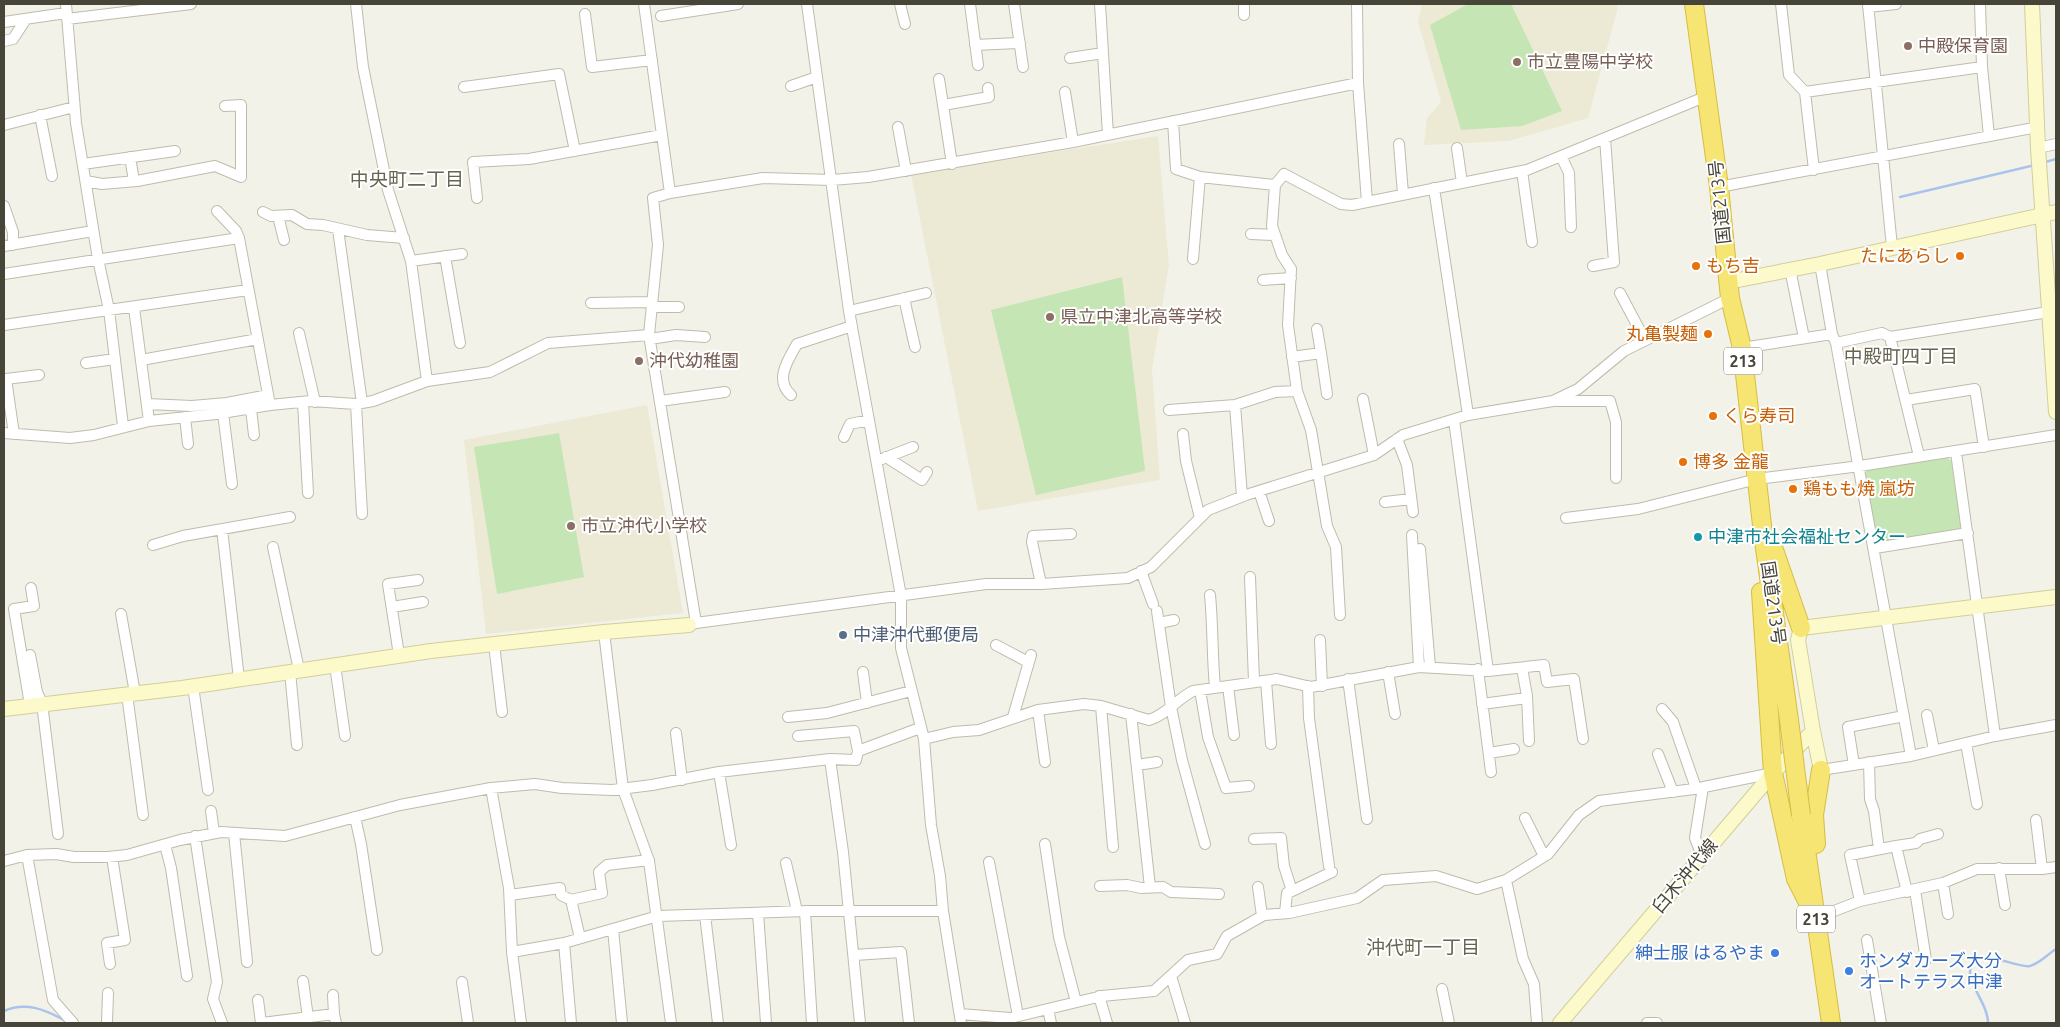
<svg xmlns="http://www.w3.org/2000/svg" width="2060" height="1027" font-family="Ubuntu,'Noto Sans JP',sans-serif">
	<style>
		.education { fill: #ecead4 }
		.green { fill: #c5e5b4 }
		.lines { fill: none; stroke-linecap: round; stroke-linejoin: round }
		.stream { stroke: #a9c3ec; stroke-width: 2.5 }
		.street-casing { stroke: #bfbcac; stroke-width: 12 }
		.secondary-casing { stroke: #d1ce9b; stroke-width: 16 }
		.highway-casing { stroke: #d5bd42; stroke-width: 20 }
		.street { stroke: #fff; stroke-width: 10 }
		.secondary { stroke: #fcfacb; stroke-width: 14 }
		.highway { stroke: #f6e572; stroke-width: 18 }
		.highway-bridge-casing { stroke: #d5bd42; stroke-width: 20; stroke-linecap: butt }
		.highway-bridge { stroke: #f6e572; stroke-width: 18 }
		.education-dot { fill: #8d6e63; stroke: #fff; stroke-width: 2 }
		.food-dot { fill: #e8710a; stroke: #fff; stroke-width: 2 }
		.culture-dot { fill: #0f9aa8; stroke: #fff; stroke-width: 2 }
		.service-dot { fill: #5c6f8a; stroke: #fff; stroke-width: 2 }
		.shop-dot { fill: #3f7fe0; stroke: #fff; stroke-width: 2 }
		.labels { text-anchor: middle; stroke-width: 4; stroke-linejoin: round; paint-order: stroke }
		.shield { fill: #fff; stroke: #7e7c74; stroke-width: 1 }
		.shield-label { font-size: 16px; font-weight: bold; fill: #474438 }
		.education-label { font-size: 18px; fill: #785e54; stroke: #fff; text-anchor: start }
		.street-label { font-size: 18px; fill: #474438; stroke: #fff }
		.food-label { font-size: 18px; fill: #c56008; stroke: #fff; text-anchor: start }
		.culture-label { font-size: 18px; fill: #0d838f; stroke: #fff; text-anchor: start }
		.service-label { font-size: 18px; fill: #4e5e75; stroke: #fff; text-anchor: start }
		.shop-label { font-size: 18px; fill: #366cbe; stroke: #fff; text-anchor: end }
		.neighbourhood-label { font-size: 19px; fill: #69644f; stroke: #fff }
	</style>
	<rect width="100%" height="100%" fill="#f3f2e9"/>
	<!-- education -->
	<path class="education" d="M1422,4H1617V11L1588,118L1509,141L1424,145L1427,118L1441,102L1418,22Z
		M1158,136L1169,265L1152,369L1160,480L978,511L911,174Z
		M647,405L683,613L486,634L464,440Z"/>
	<!-- green -->
	<path class="green" d="M1468,4H1511L1562,111L1522,126L1461,130L1430,25Z
		M1122,277L1145,471L1036,495L991,310Z
		M559,433L584,577L497,594L474,447Z
		M1946,457L1954,462L1963,526L1957,533L1881,543L1875,538L1864,474L1869,468Z"/>
	<g class="lines">
		<!-- stream -->
		<path class="stream" d="M2042,163L2056,159
			M1900,197L2035,165
			M4,1011C26,1001 46,1010 66,1021
			M1988,1023C1988,1005 1970,987 1970,972C1971,941 2015,969 2030,966C2040,963 2048,954 2056,949"/>
		<defs>
			<path id="street" d="M66,4L76,123L98,259L109,310L123,426
				M356,4L363,67L388,190L411,261L427,381
				M644,4L670,193L763,178L832,180L868,177L1073,142L1358,83
				M807,4L849,311L901,596V648L924,739L931,825L940,876L943,911L961,1023
				M900,4L905,24
				M970,4L978,65
				M1014,4L1023,67
				M1100,4L1108,135
				M1244,4V15
				M1357,4L1358,83L1367,202
				M1781,4L1789,75L1805,92L1814,170
				M1868,4L1892,247
				M1980,4L1982,67L1989,136
				M1868,7L1896,4
				M585,14L592,67L652,60
				M661,16L738,4
				M67,19L191,4
				M4,22L66,13
				M4,41L13,39L26,19
				M975,45L1020,43
				M1070,58L1103,53
				M939,79L952,164
				M791,86L817,77
				M464,87L559,74L575,151
				M1065,92L1073,142
				M1805,92L1982,67
				M943,105L989,97L988,88
				M40,115L52,176
				M1173,121L1176,169L1200,177L1275,185
				M4,125L74,107
				M898,127L906,171
				M1399,144L1403,194
				M1457,148L1462,183
				M2038,148L2056,144
				M1561,156L1569,173L1571,227
				M130,157L134,181
				M83,164L175,151
				M1522,171L1532,242
				M86,181L102,184L137,181L215,166L241,177V105L225,106
				M1719,187L2038,127
				M1434,188L1468,415
				M670,193L653,198L658,245L649,335L696,623
				M477,198L473,162L529,159L662,135
				M4,206L13,232V245
				M217,211L236,231L239,238
				M263,212L271,216L292,215L307,224L323,225L367,235L404,238
				M278,216L284,240
				M338,229L362,403
				M1251,234L1275,235
				M4,246L93,231
				M445,256L460,343
				M1193,259L1200,177
				M411,261L462,254
				M1820,264L1832,334L1836,343L1911,756
				M1593,266L1614,262L1605,138
				M1790,269L1804,338
				M4,274L239,238L270,405
				M1263,280L1291,278
				M1620,293L1645,340
				M904,298L915,347
				M591,303L652,302
				M652,307H679
				M134,308L149,421
				M849,311L926,293
				M4,325L248,290
				M1317,329L1321,353
				M299,333L315,402
				M1890,337L1919,456
				M650,339L676,335L705,337
				M1836,343L1882,333L1890,337L2049,312
				M1742,348L1832,334
				M1292,357L1321,353L1327,394
				M141,360L258,339
				M86,363L115,359
				M6,379L39,375
				M4,380L6,379L14,434
				M791,395C774,380 788,360 797,344L852,326
				M1363,399L1374,455
				M1906,400L1975,389L1984,447
				M660,401L725,392
				M1557,401H1610L1616,422V478
				M303,402L308,493
				M147,404L192,406L227,403L268,395
				M356,404L362,514
				M1235,405L1242,496
				M251,409L254,435
				M1169,410L1235,405L1275,392L1297,391
				M223,413L232,484
				M185,417L188,444
				M4,433L70,438L94,435L149,421L216,414L270,405L311,401L356,404L373,401L427,381L490,372L548,343L649,335
				M1183,434L1186,461L1200,518
				M844,437L850,424L869,420
				M1397,439L1407,465L1413,512
				M1956,452L1995,736
				M886,457L922,480L927,472
				M882,459L913,447
				M1259,491L1269,521
				M1385,502L1411,499
				M1566,518L1638,509L1757,479L1860,466L2056,435
				M222,529L239,679
				M1412,535L1419,667
				M153,545L183,536L290,517
				M273,547L299,670
				M1875,548L1968,533
				M1420,549L1430,667
				M1141,571L1153,604
				M1250,577L1254,681
				M1041,584L1032,542L1033,536L1071,534
				M1210,595C1213,626 1212,656 1215,687
				M392,607L423,602
				M1157,611L1171,707L1182,760L1205,844
				M121,614L135,693
				M1340,615L1336,547L1327,526L1311,430L1297,391L1288,325L1291,269L1282,255L1272,226L1275,185L1284,174L1341,204L1352,205L1527,170L1707,96
				M1159,623L1174,620
				M689,625L696,623L986,584H1042L1128,578L1151,567L1208,510L1246,495L1374,455L1403,435L1468,415L1553,401L1578,389L1624,351L1730,298
				M604,632L623,789L649,861L671,1023
				M1320,640L1322,686
				M494,644L502,712
				M996,645L1028,662
				M30,655L37,692L42,703L58,834
				M399,655L388,584L418,580
				M335,665L345,736
				M1522,668L1527,696L1529,741
				M1478,669L1491,772
				M1488,671L1544,665L1547,682L1574,679L1583,739
				M290,672L297,745
				M863,672L867,703
				M1388,672L1395,714
				M1348,679L1367,819
				M1266,681L1271,744
				M193,686L208,790
				M1228,686L1234,735
				M1308,686L1309,718L1329,866
				M1200,690L1208,737L1226,788L1249,786
				M127,694L143,815
				M1482,704L1527,698
				M30,705L14,609L34,606L31,588
				M1101,706L1113,847
				M1662,709L1673,722L1696,788
				M1038,710L1045,762
				M1131,714L1150,887
				M1927,715L1934,750
				M788,717L827,713L911,691
				M1013,717L1031,655
				M676,733L682,780
				M798,736L854,731L858,751
				M924,739L953,732L979,730L1038,710L1084,704L1101,706L1149,720C1166,715 1177,699 1193,691L1277,679L1311,687L1419,667L1488,671L1454,420
				M1966,743L1977,804
				M1489,753L1514,749
				M1658,754L1673,792
				M830,759L843,852L860,1023
				M1869,762L1870,799L1874,811L1879,849
				M1137,765L1157,762
				M1854,765L1848,727L1904,716
				M1821,770L1911,756L1995,736L2056,725
				M719,772L731,845
				M491,788L509,888L512,952L521,1023
				M211,811L214,833
				M355,817L361,844L377,950
				M1525,818L1544,856
				M2036,820L2042,869
				M234,833L247,962
				M195,836L217,982L213,999L222,1023
				M1254,839L1281,838L1284,866L1292,891L1287,893L1285,913
				M1045,844L1059,937L1076,1002
				M165,845L171,868L187,976
				M1896,846L1916,843L1920,839L1938,834
				M27,855L53,1000L73,1023
				M1702,856L1695,838L1703,787
				M4,861L27,855L56,854L74,857H108L127,855L180,840L221,832L285,836L400,805L491,788L535,784L562,788L612,790L652,785L719,772L830,759L856,760L858,751L920,728
				M989,862L1018,1016
				M786,863L797,911
				M1999,868L2005,905
				M1506,880L1523,959L1534,984L1537,1023
				M1943,883L1948,914
				M1100,886L1127,885L1141,888L1163,887L1171,892L1219,894
				M1258,887L1262,916
				M1915,890L1926,960
				M1292,891L1332,872
				M510,895L560,888L561,895L571,900L602,893L599,872L607,865L649,860
				M571,900L580,938
				M1860,901L1850,855L1896,846L1907,892
				M805,911L812,1023
				M758,913L766,1023
				M705,915L718,1023
				M1816,918L1860,901L1943,883L1977,869H2042L2056,867
				M613,929L622,1023
				M1867,940L1881,1023
				M564,943L571,1023
				M512,952L564,943L658,916L805,911H943
				M854,955L901,952L909,1023
				M110,964L107,943L125,940L112,857
				M1171,976L1185,1023
				M303,981L308,1018
				M462,982L468,1023
				M1442,989L1449,1023
				M333,995L334,1014
				M1099,996L1107,1023
				M258,1000L261,1023
				M1048,1009L1051,1023
				M960,1014L1010,1018L1102,996L1154,991L1188,960L1217,954L1227,936L1264,915L1289,913L1357,898L1383,880L1436,876L1477,889L1506,880L1548,854L1579,815L1599,801L1694,789L1773,773
				M107,1023L108,993
				M262,1023L334,1014L336,1023
				M1647,1023H1657"/>
			<path id="secondary" d="M2032,4L2038,148L2056,412
				M1728,282L1820,264L2056,212
				M4,709L182,688L431,651L604,632L689,625
				M1821,770L1813,731L1798,640L1801,628L2056,597
				M1560,1023L1773,773L1813,731"/>
			<path id="highway" d="M1694,4L1719,187L1730,298L1742,348L1763,534L1789,720
				M1774,550L1801,628
				M1761,592L1773,773L1796,879L1816,918
				M1801,815L1831,1023
				M1816,844L1814,815L1821,770"/>
		</defs>
		<!-- street casing -->
		<use href="#street" class="street-casing"/>
		<!-- secondary casing -->
		<use href="#secondary" class="secondary-casing"/>
		<!-- highway casing -->
		<use href="#highway" class="highway-casing"/>
		<!-- street -->
		<use href="#street" class="street"/>
		<!-- secondary -->
		<use href="#secondary" class="secondary"/>
		<!-- highway -->
		<use href="#highway" class="highway"/>
		<defs>
			<path id="highway-bridge" d="M1789,720L1801,815"/>
		</defs>
		<!-- highway-bridge casing -->
		<use href="#highway-bridge" class="highway-bridge-casing"/>
		<!-- highway-bridge -->
		<use href="#highway-bridge" class="highway-bridge"/>
	</g>
	<!-- markers -->
	<g class="education-dot">
		<circle cx="1908" cy="46" r="5"/>
		<circle cx="1517" cy="62" r="5"/>
		<circle cx="1050" cy="317" r="5"/>
		<circle cx="639" cy="361" r="5"/>
		<circle cx="571" cy="526" r="5"/>
	</g>
	<g class="food-dot">
		<circle cx="1960" cy="256" r="5"/>
		<circle cx="1696" cy="266" r="5"/>
		<circle cx="1708" cy="334" r="5"/>
		<circle cx="1713" cy="416" r="5"/>
		<circle cx="1683" cy="462" r="5"/>
		<circle cx="1793" cy="489" r="5"/>
	</g>
	<circle class="culture-dot" cx="1698" cy="537" r="5"/>
	<circle class="service-dot" cx="843" cy="635" r="5"/>
	<g class="shop-dot">
		<circle cx="1775" cy="953" r="5"/>
		<circle cx="1849" cy="971" r="5"/>
	</g>
	<g class="labels">
		<!-- shield labels -->
		<g class="shield">
			<rect x="1724" y="347.5" width="38" height="27" rx="4"/>
			<rect x="1797" y="905.5" width="38" height="27" rx="4"/>
		</g>
		<g class="shield-label">
			<text x="1743" y="367">213</text>
			<text x="1816" y="925">213</text>
		</g>
		<!-- education labels -->
		<g class="education-label">
			<text x="1918" y="52">中殿保育園</text>
			<text x="1527" y="68">市立豊陽中学校</text>
			<text x="1060" y="323">県立中津北高等学校</text>
			<text x="649" y="367">沖代幼稚園</text>
			<text x="581" y="532">市立沖代小学校</text>
		</g>
		<!-- street labels -->
		<g class="street-label">
			<text transform="translate(1720 202) rotate(-96)" y="6">国道213号</text>
			<text transform="translate(1773 603) rotate(82)" y="6">国道213号</text>
			<text transform="translate(1685 876) rotate(-50)" y="6">臼木沖代線</text>
		</g>
		<!-- food labels -->
		<g class="food-label">
			<text x="1950" y="262" text-anchor="end">たにあらし</text>
			<text x="1706" y="272">もち吉</text>
			<text x="1698" y="340" text-anchor="end">丸亀製麺</text>
			<text x="1723" y="422">くら寿司</text>
			<text x="1693" y="468">博多 金龍</text>
			<text x="1803" y="495">鶏もも焼 嵐坊</text>
		</g>
		<!-- culture labels -->
		<g class="culture-label">
			<text x="1708" y="543">中津市社会福祉センター</text>
		</g>
		<!-- service labels -->
		<g class="service-label">
			<text x="853" y="641">中津沖代郵便局</text>
		</g>
		<!-- shop labels -->
		<g class="shop-label">
			<text x="1765" y="959">紳士服 はるやま</text>
			<text x="1859" y="967" text-anchor="start">ホンダカーズ大分<tspan x="1859" dy="21">オートテラス中津</tspan></text>
		</g>
		<!-- neighbourhood labels -->
		<g class="neighbourhood-label">
			<text x="407" y="186">中央町二丁目</text>
			<text x="1901" y="363">中殿町四丁目</text>
			<text x="1423" y="954">沖代町一丁目</text>
		</g>
	</g>
	<!-- border -->
	<rect width="2060" height="1027" fill="none" stroke="#474438" stroke-width="10"/>
</svg>
